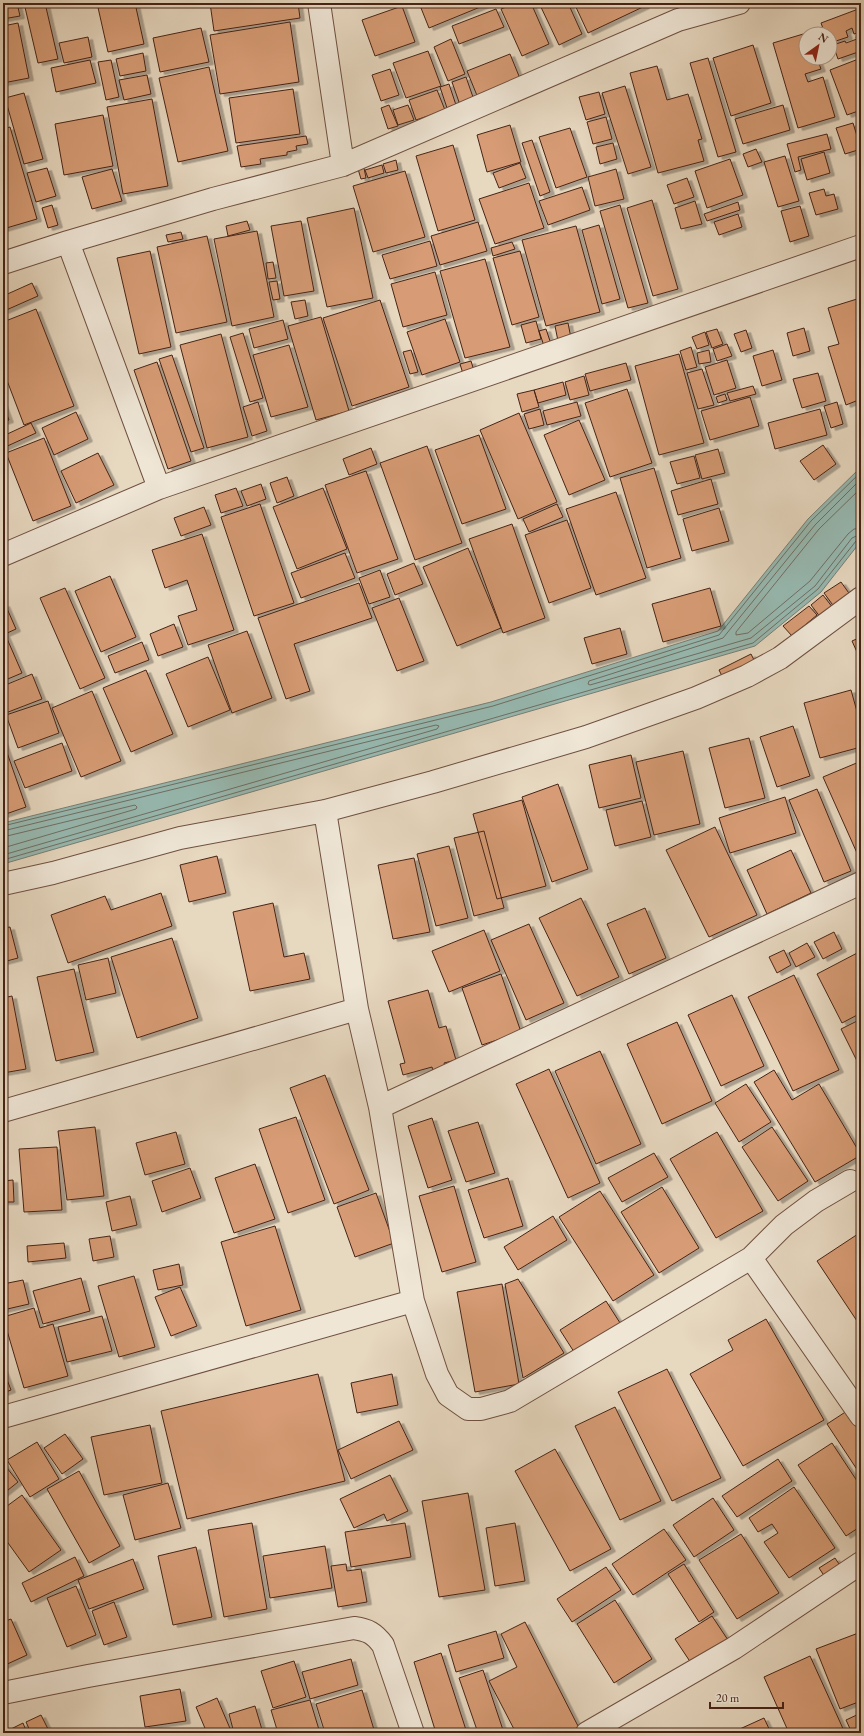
<svg xmlns="http://www.w3.org/2000/svg" width="864" height="1736" font-family="'EB Garamond',serif">
	<style>
		.water { fill: #97bab2; stroke: #777e74 }
		.lines { fill: none; stroke-linecap: round; stroke-linejoin: round }
		.shore { stroke: #6f6e64; stroke-width: 1 }
		.building { fill: #d79c75; stroke: #472316; filter: url(#shadow) }
		.minor-casing { stroke: #6f5040; stroke-width: 24 }
		.minor { stroke: #efe6d6; stroke-width: 22 }
	</style>
	<defs>
		<filter id="shadow"><feDropShadow dx="4.5" dy="2.5" stdDeviation="0" flood-color="#0004"/></filter>
	</defs>
	<rect width="100%" height="100%" fill="#e7d8c0"/>
	<filter id="stains"><feTurbulence type="fractalNoise" baseFrequency=".005" numOctaves="4"/><feColorMatrix values="0 0 0 0 .2 0 0 0 0 .09 0 0 0 0 .02 0 0 0 .5 -.17"/></filter>
	<radialGradient id="worn" r=".72"><stop offset=".6" stop-color="#630" stop-opacity="0"/><stop offset="1" stop-color="#630" stop-opacity=".3"/></radialGradient>
	<!-- water -->
	<path class="water" d="M861,467V541L821,592L755,646L3,864V823L491,702L718,631L808,519Z"/>
	<g class="lines">
		<!-- shore -->
		<path class="shore" d="M861,479L815,525L723,638L589,681L588,684L590,685L751,638L815,586L852,538L861,534
			M861,488L819,529L736,632V635L748,633L810,581L848,534L854,529L861,528
			M3,826L493,706L719,635L811,521L861,472
			M3,831L436,725L439,726L437,729L3,855
			M3,837L135,805L137,807L136,809L3,848
			M3,860L753,643L818,589L856,541L861,539"/>
	</g>
	<!-- building -->
	<path class="building" d="M3,3H17L20,16L3,19Z
		M24,3H45L58,59L38,63Z
		M97,3H135L144,44L108,52Z
		M210,3H298L300,18L214,31Z
		M419,3H490L429,28Z
		M516,3H531L549,44L522,56L501,9Z
		M539,3H568L582,34L559,45Z
		M574,3H643L645,6L588,33Z
		M402,6L415,42L375,56L362,20Z
		M861,8V26L859,27L860,32L854,34L852,28L846,31L848,37L830,43V34H825L821,23Z
		M496,9L504,27L459,44L452,26Z
		M290,22L299,82L220,94L210,35Z
		M18,23L29,78L3,83V26Z
		M201,28L209,62L160,72L153,38Z
		M810,32V34H806V58H817L821,69L805,74L808,82L823,77L835,117L798,128L773,43Z
		M861,35V51L838,59L833,45L845,41L846,43L857,39L856,37Z
		M88,37L92,57L64,63L59,43Z
		M451,39L465,74L448,81L434,47Z
		M753,45L771,103L731,116L713,58Z
		M428,51L441,86L406,98L393,63Z
		M143,53L146,71L120,76L116,59Z
		M510,54L521,81L478,98L467,71Z
		M708,58L736,152L718,157L690,63Z
		M861,58V110L847,115L830,70Z
		M90,60L96,83L56,92L51,68Z
		M111,60L119,97L106,100L98,62Z
		M657,66L667,100L688,94L702,139L698,140L704,161L658,173L630,73Z
		M209,67L228,151L178,162L159,78Z
		M390,69L399,95L381,101L372,75Z
		M147,75L151,94L124,100L119,80Z
		M466,77L474,100L460,105L452,82Z
		M449,84L457,108L448,111L440,87Z
		M625,86L651,167L628,174L602,93Z
		M293,89L300,134L236,143L229,98Z
		M437,90L445,110L416,120L409,100Z
		M599,92L605,114L586,120L579,97Z
		M24,93L43,159L24,164L5,98Z
		M152,99L168,186L123,194L107,107Z
		M389,105L398,126L388,129L381,108Z
		M408,105L414,120L398,125L393,110Z
		M783,105L790,130L743,144L735,119Z
		M103,115L113,166L64,175L55,124Z
		M606,117L612,139L593,144L587,122Z
		M853,123L861,149L845,154L836,128Z
		M510,125L521,162L487,172L477,135Z
		M10,127L37,219L3,229V129Z
		M570,128L587,177L556,188L539,137Z
		M827,134L831,149L798,157L801,170L795,172L787,144Z
		M306,136L308,144L296,146L297,150L287,152V155L260,159L261,164L241,167L237,146Z
		M532,140L550,192L540,196L522,143Z
		M613,143L617,159L600,164L596,147Z
		M453,145L475,220L438,231L416,156Z
		M756,149L762,162L748,167L743,154Z
		M824,152L830,173L807,180L801,159Z
		M785,156L799,201L778,207L764,162Z
		M730,159L743,195L707,208L695,171Z
		M396,160L398,170L386,173L383,164Z
		M520,163L526,178L499,188L493,173Z
		M382,165L384,173L368,178L365,170Z
		M47,168L56,196L36,202L27,173Z
		M364,168L366,178L361,179L358,169Z
		M112,169L122,201L92,209L82,177Z
		M616,169L624,199L595,206L588,177Z
		M405,171L425,237L373,252L353,186Z
		M687,178L694,197L674,204L667,185Z
		M529,183L544,228L495,244L479,199Z
		M582,187L590,210L548,225L539,201Z
		M824,189L826,196L834,194L838,209L816,215L809,193Z
		M652,200L678,289L653,296L627,208Z
		M695,201L702,224L681,229L675,208Z
		M738,202L740,210L707,221L704,214Z
		M52,205L58,225L48,228L42,208Z
		M620,205L648,303L628,308L600,211Z
		M800,206L809,236L790,242L781,211Z
		M354,208L373,298L327,307L307,218Z
		M738,214L742,227L719,235L714,222Z
		M247,221L250,230L228,236L226,226Z
		M301,221L314,291L284,296L271,226Z
		M478,222L487,251L440,265L431,236Z
		M599,225L620,299L602,304L582,230Z
		M576,226L600,312L546,326L522,240Z
		M257,231L274,317L232,326L214,239Z
		M181,232L183,239L168,242L166,235Z
		M207,236L227,322L176,333L157,247Z
		M430,241L437,266L390,279L382,255Z
		M512,242L515,249L493,256L491,248Z
		M150,251L171,347L139,354L117,258Z
		M520,251L539,317L512,325L493,258Z
		M485,259L510,347L465,358L440,271Z
		M273,262L276,278L268,279L266,263Z
		M435,272L447,315L403,327L391,284Z
		M277,281L280,299L273,300L269,282Z
		M32,283L38,296L4,311L3,296Z
		M857,299L861,311V399L846,405L828,347L839,344L828,308Z
		M305,300L308,316L295,319L291,302Z
		M380,300L409,387L352,406L323,318Z
		M36,309L74,406L24,425L3,370V322Z
		M321,317L349,411L316,420L288,326Z
		M445,319L460,362L422,375L407,332Z
		M283,320L288,339L254,348L249,329Z
		M536,321L541,339L526,343L521,325Z
		M568,323L571,338L558,341L555,326Z
		M804,328L810,351L793,356L787,333Z
		M546,329L551,344L544,346L539,331Z
		M717,329L723,344L712,348L706,332Z
		M746,330L752,348L741,352L734,334Z
		M705,332L709,345L697,349L692,337Z
		M243,333L263,398L250,402L230,337Z
		M221,334L248,437L207,448L180,345Z
		M727,344L732,356L717,361L713,349Z
		M289,345L308,407L271,417L253,355Z
		M691,347L697,367L686,370L680,351Z
		M411,350L418,372L410,374L403,352Z
		M709,350L711,362L699,364L697,353Z
		M773,350L782,380L762,386L753,356Z
		M679,354L704,443L659,455L635,366Z
		M172,355L204,448L191,452L159,359Z
		M727,360L736,388L714,395L705,367Z
		M471,361L475,374L464,377L460,364Z
		M157,362L191,461L168,469L134,370Z
		M626,363L631,380L590,391L585,374Z
		M702,369L714,405L698,409L687,373Z
		M818,373L826,401L802,408L793,379Z
		M584,376L589,395L570,400L565,382Z
		M563,382L566,395L538,403L534,390Z
		M753,386L756,394L730,401L727,393Z
		M627,389L652,463L610,477L585,403Z
		M534,390L539,407L522,412L517,394Z
		M725,394L727,400L718,403L716,397Z
		M750,397L759,426L710,440L701,411Z
		M258,402L267,431L252,436L243,407Z
		M577,402L581,416L547,425L543,411Z
		M837,402L843,424L831,428L824,406Z
		M3,404L9,420L3,422Z
		M540,409L544,425L529,429L524,414Z
		M820,409L827,435L775,449L768,423Z
		M76,412L88,439L54,455L42,428Z
		M519,413L557,502L518,519L480,430Z
		M579,420L605,480L569,495L544,435Z
		M31,423L36,433L3,448V436Z
		M479,435L506,509L462,524L435,450Z
		M44,438L71,506L33,521L6,453Z
		M823,445L836,464L814,480L800,461Z
		M427,446L462,543L415,560L380,463Z
		M371,448L377,464L349,475L343,459Z
		M718,449L725,473L702,479L695,455Z
		M98,453L114,485L76,503L61,471Z
		M694,456L700,478L677,484L670,462Z
		M654,468L681,558L647,568L620,478Z
		M366,471L398,559L357,573L325,485Z
		M287,477L294,496L277,503L270,483Z
		M711,479L718,504L678,515L671,491Z
		M261,484L266,499L247,506L241,491Z
		M236,488L243,506L221,513L215,495Z
		M323,488L347,549L297,569L273,507Z
		M616,492L646,578L596,595L566,509Z
		M260,504L294,603L254,616L221,517Z
		M557,504L563,517L529,532L523,519Z
		M204,507L211,525L181,536L174,518Z
		M719,508L729,541L692,551L683,519Z
		M567,520L591,588L549,603L525,535Z
		M512,524L545,618L503,633L469,539Z
		M202,534L234,630L188,645L178,616L197,610L187,580L165,588L152,550Z
		M468,548L501,628L457,646L423,567Z
		M345,553L355,578L301,598L291,573Z
		M414,563L423,584L395,595L387,574Z
		M380,570L390,597L369,604L359,578Z
		M110,576L136,637L101,652L75,591Z
		M841,582L851,596L835,608L824,593Z
		M359,583L372,618L294,644L310,691L286,699L258,618Z
		M65,588L105,678L80,689L40,598Z
		M710,588L721,626L663,642L652,604Z
		M823,595L833,608L821,618L811,605Z
		M399,598L424,661L397,671L372,608Z
		M5,604L16,629L5,634L22,673L3,681V605Z
		M809,606L817,615L792,636L783,626Z
		M174,624L183,647L158,656L150,634Z
		M620,628L627,654L592,664L584,638Z
		M247,631L272,698L232,713L208,645Z
		M861,637V661L852,641Z
		M142,642L149,660L115,673L108,656Z
		M751,654L757,666L725,682L719,670Z
		M208,657L230,710L188,727L166,674Z
		M146,670L173,734L131,752L103,688Z
		M32,674L42,699L3,714V686Z
		M851,690L861,726V747L820,758L804,703Z
		M92,691L121,761L81,777L52,708Z
		M48,701L59,733L18,748L6,715Z
		M793,726L810,776L777,787L760,737Z
		M749,738L765,798L725,808L709,748Z
		M3,741L26,807L3,815Z
		M62,743L72,771L25,788L14,761Z
		M683,751L700,824L654,835L636,762Z
		M631,755L641,798L599,808L589,765Z
		M859,762L861,765V862L823,777Z
		M558,784L588,869L552,882L522,797Z
		M817,789L851,871L824,882L789,800Z
		M785,797L796,833L730,853L719,818Z
		M522,800L546,886L497,899L473,814Z
		M642,801L651,837L615,846L606,810Z
		M715,827L757,915L709,937L666,850Z
		M484,831L504,908L474,916L454,838Z
		M449,846L468,918L436,926L417,854Z
		M791,850L811,893L767,914L747,870Z
		M217,856L226,893L189,902L180,865Z
		M414,858L430,932L393,939L378,865Z
		M161,893L172,926L68,963L51,915L105,896L111,910Z
		M581,898L619,977L577,996L539,918Z
		M273,903L284,957L304,953L310,979L250,991L233,912Z
		M645,908L666,958L629,974L607,924Z
		M529,924L564,1003L526,1020L491,940Z
		M10,927L18,958L3,962V928Z
		M484,930L500,971L449,992L432,951Z
		M834,932L842,949L823,959L814,942Z
		M172,938L198,1018L137,1038L111,957Z
		M807,943L815,957L796,967L789,953Z
		M784,950L791,965L777,973L769,957Z
		M861,951V1013L842,1023L817,974Z
		M108,958L116,993L86,1000L78,965Z
		M74,969L94,1052L56,1061L37,977Z
		M501,974L521,1032L482,1045L462,988Z
		M794,975L839,1070L793,1091L748,997Z
		M428,990L439,1028L446,1026L456,1060L444,1063L447,1071L434,1075L432,1067L403,1075L400,1064L405,1063L388,1001Z
		M732,995L764,1066L721,1086L688,1015Z
		M12,996L26,1069L3,1073V998Z
		M861,1019V1065H859L841,1029Z
		M677,1022L712,1101L662,1124L627,1044Z
		M600,1051L641,1144L596,1164L555,1071Z
		M549,1069L600,1183L568,1198L516,1084Z
		M774,1070L792,1100L819,1084L861,1155L815,1182L754,1082Z
		M325,1075L369,1190L334,1204L290,1088Z
		M746,1084L771,1122L739,1142L715,1103Z
		M296,1117L325,1200L288,1213L259,1129Z
		M432,1118L452,1180L428,1188L408,1126Z
		M478,1122L495,1173L466,1182L448,1131Z
		M95,1127L104,1196L67,1200L58,1131Z
		M772,1127L808,1181L778,1201L742,1147Z
		M176,1132L185,1164L145,1175L136,1143Z
		M717,1132L763,1211L716,1238L670,1159Z
		M57,1147L62,1210L24,1212L19,1149Z
		M654,1153L668,1177L622,1202L608,1178Z
		M255,1164L275,1219L234,1233L215,1178Z
		M190,1168L201,1198L162,1212L152,1181Z
		M508,1178L523,1226L484,1238L468,1190Z
		M13,1180L14,1202H3V1181Z
		M454,1186L476,1262L442,1272L419,1196Z
		M662,1187L699,1248L659,1273L621,1212Z
		M600,1191L654,1275L613,1301L559,1217Z
		M376,1193L394,1243L355,1257L337,1207Z
		M130,1196L137,1225L112,1231L106,1202Z
		M553,1216L567,1240L518,1270L504,1247Z
		M275,1226L301,1310L246,1326L221,1242Z
		M861,1232V1327L817,1261Z
		M110,1236L114,1257L93,1261L89,1239Z
		M64,1243L66,1258L28,1262L27,1246Z
		M179,1264L183,1285L158,1290L153,1270Z
		M134,1276L155,1347L119,1357L98,1286Z
		M81,1278L90,1311L43,1324L33,1291Z
		M518,1279L564,1353L523,1378L505,1284Z
		M23,1280L29,1304L3,1310V1284Z
		M502,1284L519,1384L475,1392L457,1292Z
		M180,1287L197,1326L171,1336L155,1297Z
		M606,1301L622,1326L576,1355L560,1330Z
		M34,1308L40,1328L53,1324L68,1376L24,1388L3,1317Z
		M102,1316L112,1351L67,1362L58,1327Z
		M766,1319L824,1420L743,1466L690,1374L733,1350L728,1340Z
		M3,1369L11,1390L3,1393Z
		M667,1369L721,1478L672,1501L618,1392Z
		M318,1374L345,1481L187,1519L161,1411Z
		M392,1374L398,1405L357,1413L351,1383Z
		M615,1407L661,1501L620,1520L575,1426Z
		M850,1409L861,1426V1469L858,1471L827,1424Z
		M399,1421L413,1450L351,1479L338,1450Z
		M150,1425L162,1483L104,1495L91,1437Z
		M65,1434L83,1459L62,1474L44,1448Z
		M37,1442L59,1479L30,1497L7,1460Z
		M832,1443L861,1487V1526L846,1536L798,1465Z
		M555,1449L611,1549L570,1571L515,1471Z
		M778,1459L792,1481L737,1517L722,1496Z
		M3,1463L18,1482L3,1494Z
		M79,1471L120,1546L89,1563L47,1489Z
		M390,1475L408,1511L387,1521L384,1514L354,1528L340,1499Z
		M168,1483L181,1528L135,1540L123,1495Z
		M794,1487L835,1548L789,1578L764,1542L778,1533L772,1524L758,1532L749,1518Z
		M468,1493L485,1590L439,1597L422,1501Z
		M22,1495L61,1550L29,1572L3,1536V1509Z
		M713,1498L734,1530L694,1557L673,1525Z
		M252,1523L267,1609L224,1617L208,1530Z
		M405,1523L411,1557L351,1567L345,1532Z
		M515,1523L525,1581L495,1586L486,1528Z
		M664,1529L686,1560L633,1595L612,1564Z
		M741,1534L779,1593L737,1619L699,1560Z
		M325,1546L332,1588L270,1598L263,1556Z
		M196,1547L212,1617L173,1625L158,1556Z
		M75,1557L84,1576L31,1602L22,1583Z
		M835,1558L843,1570L827,1580L819,1568Z
		M133,1559L144,1589L89,1609L78,1580Z
		M346,1564L347,1571L361,1569L367,1602L338,1607L331,1566Z
		M684,1564L714,1612L699,1622L668,1574Z
		M606,1567L621,1590L572,1622L557,1599Z
		M76,1586L96,1635L67,1647L47,1598Z
		M615,1600L652,1659L614,1683L577,1624Z
		M114,1602L127,1637L104,1645L92,1611Z
		M712,1616L728,1640L691,1663L675,1639Z
		M11,1619L27,1655L3,1666V1622Z
		M525,1622L579,1728L568,1733H516L489,1681L517,1667L501,1634Z
		M496,1631L504,1658L456,1672L448,1645Z
		M861,1632V1701L840,1709L816,1649Z
		M441,1653L467,1733H436L414,1662Z
		M810,1656L845,1733H789L764,1677Z
		M351,1659L358,1685L310,1699L302,1672Z
		M294,1661L306,1697L273,1708L261,1671Z
		M483,1670L504,1733H478L459,1678Z
		M180,1689L186,1721L145,1727L140,1696Z
		M362,1690L375,1733H325L316,1704Z
		M217,1698L232,1733H207L196,1707Z
		M310,1700L320,1733H278L271,1710Z
		M255,1706L263,1733H234L229,1714Z
		M861,1713V1733H852L846,1720Z
		M41,1715L50,1733H31L26,1722Z
		M764,1718L771,1733H731Z
		M23,1723L27,1733H3Z"/>
	<g class="lines">
		<defs>
			<path id="minor" d="M319,3L343,165
				M68,242L159,488
				M3,263L68,242L213,199L343,165L678,20L739,3
				M3,555L159,488L861,246
				M325,811L357,1009L380,1107L413,1301L437,1374L448,1395L468,1409H481L510,1401L751,1258L784,1225L816,1201L850,1181
				M3,884L53,873L180,838L325,811L433,782L586,737L696,698L747,676L780,658L861,598
				M380,1107L861,883
				M3,1111L357,1009
				M751,1258L861,1416
				M3,1417L413,1301
				M3,1693L88,1676L354,1628C368,1630 374,1633 383,1645L413,1733
				M587,1733L734,1648L861,1563"/>
		</defs>
		<!-- minor casing -->
		<use href="#minor" class="minor-casing"/>
		<!-- minor -->
		<use href="#minor" class="minor"/>
	</g>
	<!-- margin -->
	<rect width="864" height="1736" fill="none" stroke="#e7d8c0" stroke-width="16"/>
	<rect x="4" y="4" width="856" height="1728" fill="none" stroke="#472316" stroke-width="2"/>
	<rect x="8" y="8" width="848" height="1720" fill="none" stroke="#472316"/>
	<!-- north arrow -->
	<g transform="translate(818 46) rotate(33)"><circle r="19" fill="#efe6d6" stroke="#ac9889"/>
	<path d="M0-3L7 15L0 10L-7 15Z" fill="#8f2418"/>
	<text y="-6" font-size="11" font-weight="bold" text-anchor="middle" fill="#472316">N</text>
	</g>
	<!-- scale -->
	<path d="M710 1702v6h73v-6" fill="none" stroke="#472316" stroke-width="2"/>
	<text x="716" y="1702" font-size="12" fill="#472316" stroke="#efe6d6" stroke-width="3" paint-order="stroke">20 m</text>
	<rect width="100%" height="100%" filter="url(#stains)"/>
	<rect width="100%" height="100%" fill="url(#worn)"/>
</svg>
